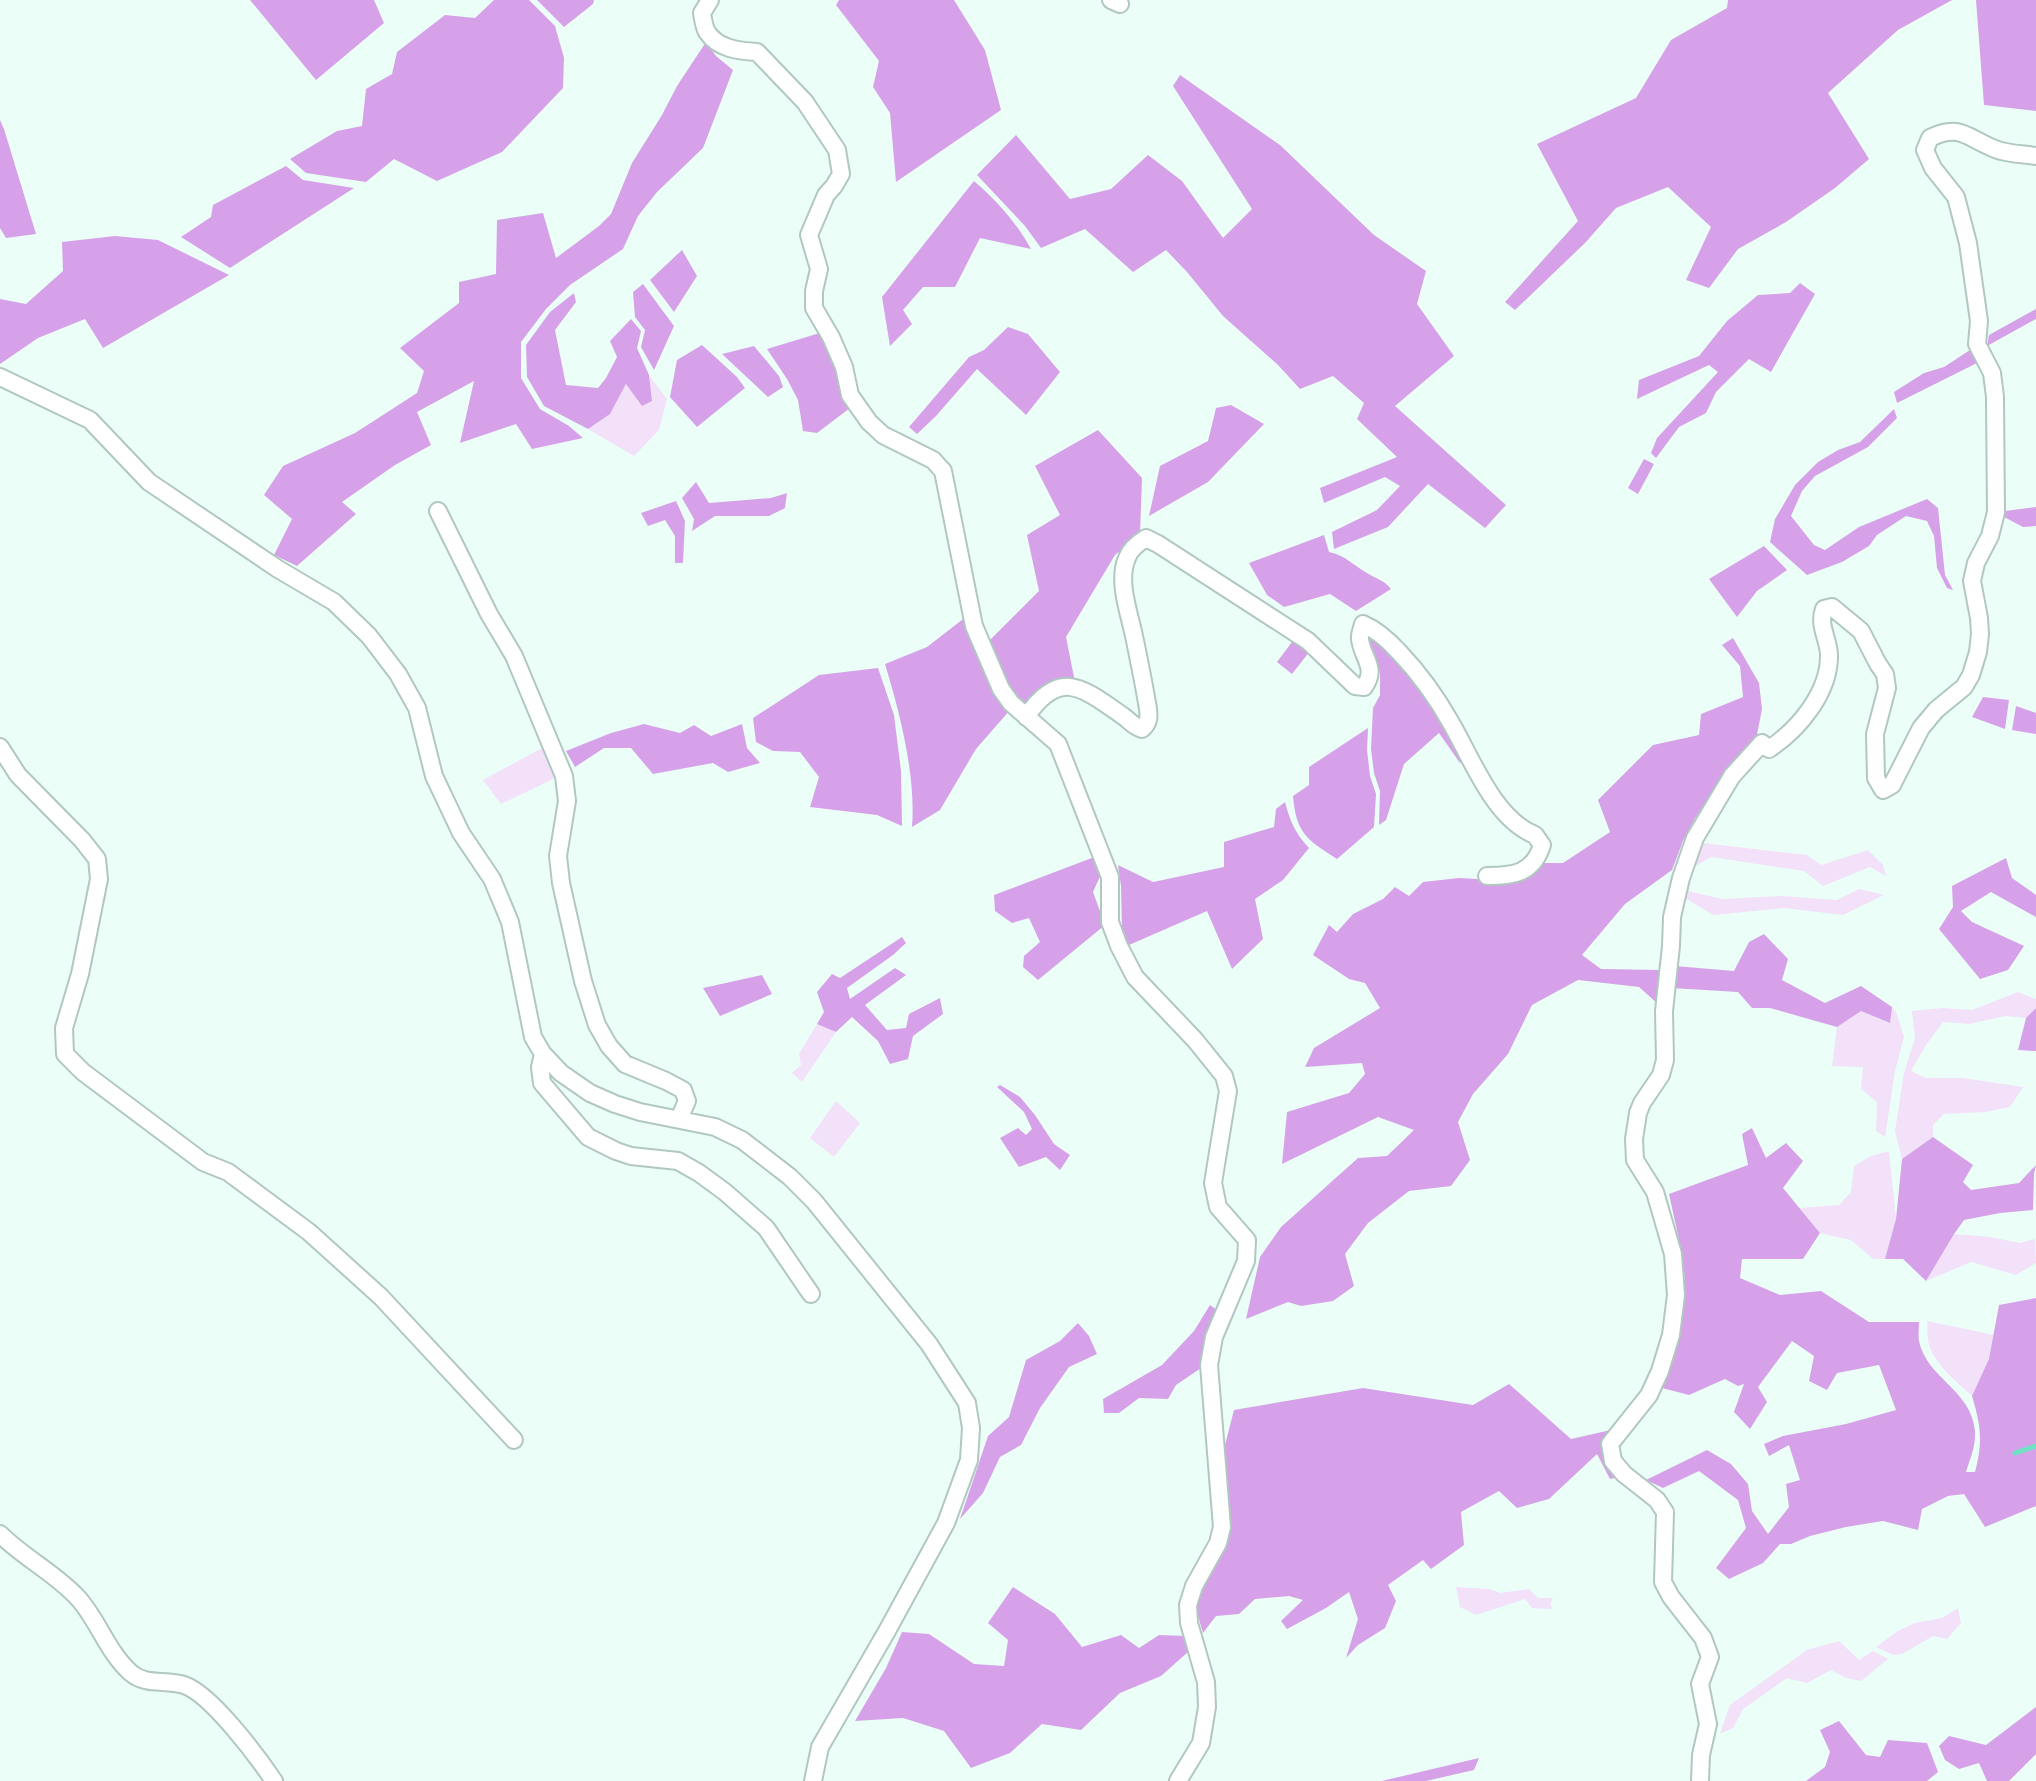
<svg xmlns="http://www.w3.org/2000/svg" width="2036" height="1781" font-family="Merriweather,serif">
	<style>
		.green { fill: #f3e0f9 }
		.forest { fill: #d6a1e8 }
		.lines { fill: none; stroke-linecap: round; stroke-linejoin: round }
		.stream { stroke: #6fe2c5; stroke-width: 5 }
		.street-casing { stroke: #b0c8c0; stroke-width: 20 }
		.street { stroke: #fff; stroke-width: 16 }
	</style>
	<rect width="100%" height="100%" fill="#ebfff8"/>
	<!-- green -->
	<path class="green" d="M649,375L667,399L659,430L634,456L588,429L610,414L626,384L652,401Z
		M542,748L555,778L501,804L483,780Z
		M1703,843L1807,855L1821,865L1868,850L1883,865L1886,876L1870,867L1823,886L1804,871L1711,857L1689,870Z
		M1859,889L1884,895L1843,915L1784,908L1713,915L1685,898L1684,890L1722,899L1782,896L1837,900Z
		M2018,992L2036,999V1008L2026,1018L2005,1016L1969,1024L1943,1022L1926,1045L1911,1071L1926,1078H1963L2023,1087L2010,1107L1985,1112L1944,1114L1933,1125V1137L1902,1159L1895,1131L1904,1073L1915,1038L1912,1011L1943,1008L1972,1010Z
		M1892,1007L1897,1014L1904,1037L1895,1071L1885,1137L1876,1131L1877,1102L1861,1089L1863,1067L1832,1066L1837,1027L1861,1011L1889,1023Z
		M817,1024L836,1032L802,1082L792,1073L801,1065L799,1054Z
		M836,1101L860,1123L834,1157L810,1138Z
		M1889,1151L1896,1219L1885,1259H1873L1851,1240L1820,1233L1800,1208L1839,1205L1851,1192L1854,1166L1871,1156Z
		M1954,1234L1990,1237L2020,1243L2035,1239L2036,1263L2016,1275L1971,1262L1926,1281Z
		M1927,1321L1994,1335L1989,1360L1972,1396C1956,1381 1932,1363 1928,1340C1927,1334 1928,1327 1927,1321Z
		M1456,1587L1489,1589L1500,1593L1529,1589L1538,1598H1553L1550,1604L1553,1609L1532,1608L1525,1599L1476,1615L1460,1607Z
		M1958,1608L1961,1623L1947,1639L1933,1636L1902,1654L1893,1655L1876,1647L1898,1631L1915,1623L1942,1618Z
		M1839,1641L1859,1660L1873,1651L1888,1659L1861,1681L1846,1678L1831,1670L1807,1683L1787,1678L1743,1709L1733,1728L1720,1734L1730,1705L1807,1650Z"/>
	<!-- forest -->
	<path class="forest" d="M250,0H374L384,23L316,80Z
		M494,0H529L555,26L564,58L563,88L502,152L437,181L394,159L366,182L306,173L290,159L337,131L362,126L366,89L392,74L397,52L445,15L475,18Z
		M537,0H594L593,4L564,27Z
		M839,0H954L985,50L1001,110L896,182L890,113L873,87L879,61L836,5Z
		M1728,0H1952L1898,30L1828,93L1869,159L1835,188L1786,222L1738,249L1709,288L1686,280L1711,227L1668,187L1616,208L1585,243L1515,310L1505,302L1578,221L1537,144L1636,98L1671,40L1727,8Z
		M1976,0H2036V111L1984,105Z
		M706,42L716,56L733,70L703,148L657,192L638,216L623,249L570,285L546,309L521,342V378L540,409L569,426L583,438L532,449L516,424L460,443L474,381L417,412L431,445L395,465L342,502L356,514L297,566L274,555L292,519L264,495L283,466L355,433L417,393L424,371L400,348L459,303V282L496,274L497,220L543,213L556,258L599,226L611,214L632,163L662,115L677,86Z
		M1180,75L1280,145L1374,235L1426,271L1417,304L1454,356L1395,406L1506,505L1485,528L1428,484L1388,527L1334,549L1332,532L1377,510L1400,486L1385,477L1324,503L1320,488L1397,457L1357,419L1364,403L1333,376L1300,389L1278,365L1223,316L1187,272L1166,250L1133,272L1085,229L1041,248L1025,226L977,175L1016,135L1070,199L1111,189L1148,155L1182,181L1223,238L1252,209L1173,86Z
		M0,120L4,129L36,234L6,238L0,228Z
		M286,166L303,180L354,188L230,268L181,237L211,217L213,205Z
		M974,181C997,201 1016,222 1031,249L980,238L955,287H923L903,310L912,324L890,346L882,297Z
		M115,236L158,240L229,275L103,348L85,319L38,338L0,364V299L26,304L63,271L62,242Z
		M682,250L697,276L674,312L650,280Z
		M1800,283L1815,294L1771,372L1749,359L1716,392L1706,413L1679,427L1656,458L1651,453L1657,438L1718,372L1709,365L1637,399L1639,380L1699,356L1727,321L1758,295L1790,293Z
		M643,284L674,326L654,370L641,347L645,330L635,317L633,292Z
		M574,293L576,302L555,330L566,385L598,388L606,378L617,357L610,341L631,319L641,331L637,348L649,375L652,401L642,406L626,384L610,414L588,429L544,406L527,377L526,345L550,312Z
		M2036,309V319L1987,346L1989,335Z
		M1008,327L1028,334L1060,372L1026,415L977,369L936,416L917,434L909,427L969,357L984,350Z
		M823,332L854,405L817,433L803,431L798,400L787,379L767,349Z
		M702,345L737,377L745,388L697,427L670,397L677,360Z
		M754,346L779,376L783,387L768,397L722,354Z
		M1973,348L1977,363L1897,403L1894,392L1924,373L1944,367Z
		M1231,405L1264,424L1208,482L1149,516L1160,466L1208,441L1216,408Z
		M1894,409L1897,418L1868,447L1815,476L1802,491L1791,516L1814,545L1825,550L1859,527L1927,499L1938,508L1945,575L1953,590L1947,588L1937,568L1934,536L1927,521L1906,516L1877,535L1869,546L1842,562L1807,575L1770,542L1775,519L1795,485L1818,462L1838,450L1860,442Z
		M1098,430L1142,478L1140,535L1115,555L1066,637L1075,682L1024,706L1012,696L988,642L1039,591L1027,535L1060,515L1035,466Z
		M1644,459L1654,464L1638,494L1628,488Z
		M696,482L709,503L771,498L787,493L785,508L769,516H715L692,531L694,519L682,498Z
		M676,501L685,521L683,563H675V536L665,520L648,526L641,513Z
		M2036,507V526L2023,527L2004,517L2005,511Z
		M1324,535L1329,552C1345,555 1353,565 1367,573C1376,579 1384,580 1391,589L1356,611L1330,594L1284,607L1267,595L1249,563Z
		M1764,546L1787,570L1757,591L1737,617L1709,579Z
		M967,616L1010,710L976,749L940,810L912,827C916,775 900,714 885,664L927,647Z
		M1367,633L1410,671L1466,758L1460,763L1439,733L1404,764L1386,820L1379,825L1380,791L1374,773L1371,749L1373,708L1380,695V674L1376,659L1366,644Z
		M1295,638L1310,651L1292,674L1277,662Z
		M1733,638L1759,683L1762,709L1756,740L1695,818L1683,841L1672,870L1625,904L1582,955L1601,969L1659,970L1658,1004L1639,987L1578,980L1532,1005L1508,1054L1473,1094L1458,1122L1470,1160L1451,1186L1409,1191L1368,1223L1345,1254L1354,1286L1333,1301L1301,1306L1288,1302L1246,1319L1260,1257L1281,1227L1358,1158L1387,1156L1414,1130L1378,1117L1282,1164L1287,1112L1349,1093L1365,1074L1362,1063L1305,1067L1314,1048L1380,1008L1365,983L1349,979L1313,955L1329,925L1337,932L1353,914L1383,899L1395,887L1409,896L1423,882L1459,878L1513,881L1539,863H1563L1610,832L1598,800L1653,745L1699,735L1701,714L1743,697L1740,666L1722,645Z
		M878,668L894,715L901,771L902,826L877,815L810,807L819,777L800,752L773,751L756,742L753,718L819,675Z
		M1983,697L2009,700L2005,729L1972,717Z
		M2016,706L2036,713V734L2012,730Z
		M644,724L680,733L694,725L711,736L742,724L747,748L760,763L728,772L713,763L653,774L631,748H604L575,767L566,751L611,733Z
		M1368,728L1367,750L1370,776L1376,794L1374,827L1337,859C1307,840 1296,833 1293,796L1309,785V767Z
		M1285,802C1290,821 1295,833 1309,848L1283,880L1255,899L1263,939L1232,969L1207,911L1129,945L1122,931L1121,886L1118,865L1153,882L1224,867V842L1274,827L1276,809Z
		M1097,856L1101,874L1093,892L1105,925L1038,980L1023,967L1024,956L1040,942L1029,918L1012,923L995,911L994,895Z
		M2006,858L2012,878L2036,895V917L1991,892L1961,911L1972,922L2024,946L2008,970L1980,979L1939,929L1953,907L1952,886Z
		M1764,934L1788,959L1782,980L1825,1003L1861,986L1892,1007L1890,1023L1861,1011L1837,1027L1770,1008H1752L1738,992L1671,988L1675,966L1734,971L1749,942Z
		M902,937L906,943L893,955L847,988L850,999L895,968L906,975L865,1005L887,1030L906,1028L909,1014L940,998L943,1014L913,1036L908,1059L890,1064L878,1041L852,1017L836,1032L817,1024L824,1012L817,992L832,974L840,978Z
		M762,975L772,994L720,1016L703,988Z
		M2036,1008V1051L2018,1050L2026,1018Z
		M1000,1085L1020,1097L1035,1115L1054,1144L1070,1155L1060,1170L1046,1157L1019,1167L1000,1138L1018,1128L1026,1135L1032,1129L1024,1112L997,1087Z
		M1752,1128L1766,1158L1786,1143L1803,1161L1783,1188L1820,1233L1803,1259H1742L1740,1278L1780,1295L1821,1291L1869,1322H1919C1919,1328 1918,1335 1919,1341C1927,1379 1971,1389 1975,1431C1976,1446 1970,1459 1966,1472H1975C1983,1442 1981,1426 1972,1396L1989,1359L1999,1305L2036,1298V1506L1985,1527L1964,1494L1948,1496L1922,1509L1918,1530L1883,1521L1846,1527L1810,1536L1791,1544H1780L1763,1563L1729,1579L1716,1568L1746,1528L1738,1500L1699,1471L1663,1488L1646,1480L1707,1450L1731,1464L1748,1484L1752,1511L1768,1534L1789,1507L1786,1484L1800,1480L1789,1445L1769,1456L1764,1444L1783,1436L1846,1424L1896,1410L1879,1365L1837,1373L1827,1390L1809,1381L1814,1356L1792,1341L1758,1387L1767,1402L1750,1429L1734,1412L1744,1384L1738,1386L1725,1379L1689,1395L1662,1388L1684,1295L1685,1279L1681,1249L1669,1194L1748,1165L1742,1134Z
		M1933,1137L1973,1165L1963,1182L1971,1190L2019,1183L2036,1165L2034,1174L2033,1210L2000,1213L1964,1220L1954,1234L1926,1281L1903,1259H1885L1896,1219L1902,1159Z
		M1210,1305L1217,1310L1204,1366L1176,1385L1168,1399L1139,1398L1119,1413H1104L1103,1399L1162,1365L1194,1331Z
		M1078,1323L1089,1336L1097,1354L1069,1367L1040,1408L1021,1445L1000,1457L983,1493L960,1519L988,1436L1009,1417L1026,1360L1060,1341Z
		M1509,1384L1571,1439L1611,1430L1619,1477L1610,1479L1597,1454L1549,1499L1517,1508L1499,1491L1461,1512L1464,1545L1431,1569L1423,1560L1388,1585L1396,1601L1385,1628L1358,1645L1346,1658L1358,1619L1349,1592L1326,1608L1287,1629L1281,1621L1303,1600L1289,1596L1255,1599L1239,1614L1216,1616L1203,1633L1196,1609L1202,1591L1220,1558L1229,1534L1225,1445L1234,1410L1363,1388L1473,1405Z
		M1013,1587L1055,1614L1082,1647L1121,1635L1139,1648L1159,1635L1186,1636L1188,1652L1161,1676L1120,1693L1081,1730L1042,1724L1010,1753L971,1768L944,1731L903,1718L855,1721L886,1668L902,1632L929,1634L974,1664L1004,1666L1008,1640L988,1623Z
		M2036,1707V1754L2009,1781H1987L1979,1763L1959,1769L1945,1760L1939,1746L1949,1736L1986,1745Z
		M1839,1721L1866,1755L1880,1757L1888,1740L1927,1743L1938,1772L1927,1781H1806L1825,1767L1830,1752L1820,1730Z
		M1479,1758L1474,1770L1426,1781H1382Z"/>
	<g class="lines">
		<!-- stream -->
		<path class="stream" d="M2015,1453L2036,1446"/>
		<defs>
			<path id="street" d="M710,0L702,13C703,19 704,27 707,32C718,49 739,51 757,52L805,102L837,150L841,174L834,186L826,195L809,235L819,269L814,291V308L831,337L844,367L850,395L869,422L883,435L933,460L943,471L974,626L1001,689L1011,703L1058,744L1110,877V922L1119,946L1135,977L1195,1040L1224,1076L1228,1091L1213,1183L1218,1207L1247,1240L1246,1261L1214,1337L1209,1365L1222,1527L1218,1543L1194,1586L1188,1605L1189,1623L1206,1682L1207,1707L1201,1743L1178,1781
				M1111,0L1120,4
				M0,377L90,420L149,482L278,569L334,602L369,636L398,674L417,708L434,776L461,833L492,879L510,922L533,1037L543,1054L561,1073L590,1093L615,1104L640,1112L715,1127L742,1140L790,1177L814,1201L929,1344L967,1403L971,1428L969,1460L946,1523L887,1631L820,1747L813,1781
				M438,511L489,614L514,656L564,776L567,801L558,856L561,883L583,981L597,1025L609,1046L625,1064L666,1081L683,1090L687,1101L679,1119
				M1026,717C1060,667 1083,688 1123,716C1130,721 1134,727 1142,729C1149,723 1149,717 1148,709C1144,684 1139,660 1134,636C1129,612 1117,581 1127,558C1130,549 1138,543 1146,538L1158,544L1308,641L1355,686L1364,687C1378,668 1362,658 1360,639C1359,635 1362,629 1363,624C1377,630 1389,641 1399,652C1419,673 1437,698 1451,723C1472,759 1494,819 1535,835L1542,845C1533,874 1513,876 1487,876
				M0,747L18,775L82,840L97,859L99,879L80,974L64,1028L65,1054L83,1072L203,1162L228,1172L309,1232L381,1297L514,1440
				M543,1054L540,1067L542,1083L588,1137L616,1151L631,1156L678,1161L699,1173L725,1192L766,1228L811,1294
				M0,1534C24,1558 55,1573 78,1598C98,1620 108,1653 131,1673C146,1686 166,1679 184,1685C211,1694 257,1756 274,1781
				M1700,1781L1701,1755L1708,1724L1700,1684L1710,1657L1703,1638L1671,1597L1663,1582L1665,1512L1657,1500L1624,1474L1613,1461L1610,1444L1649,1395L1660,1371L1671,1335L1676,1295L1673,1254L1655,1192L1635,1160L1634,1139L1638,1113L1642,1103L1661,1075L1665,1060L1664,1011L1671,946L1672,917L1681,878L1695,838L1732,776L1762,743L1769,749C1799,729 1830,692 1829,654C1828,638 1818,625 1824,609L1832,607L1861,631L1878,664L1885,674L1887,688L1875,734L1876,778L1883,790L1892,785L1921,728L1936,710L1964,687L1971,675L1978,652L1980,634L1979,618L1972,581L1976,563L1990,536L1996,512L1995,397L1992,373L1977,344L1979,321L1968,243L1956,197L1933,168L1925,150L1930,138C1960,123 1967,138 1995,149C2007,154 2023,154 2036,156"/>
		</defs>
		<!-- street casing -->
		<use href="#street" class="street-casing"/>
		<!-- street -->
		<use href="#street" class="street"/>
	</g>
</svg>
